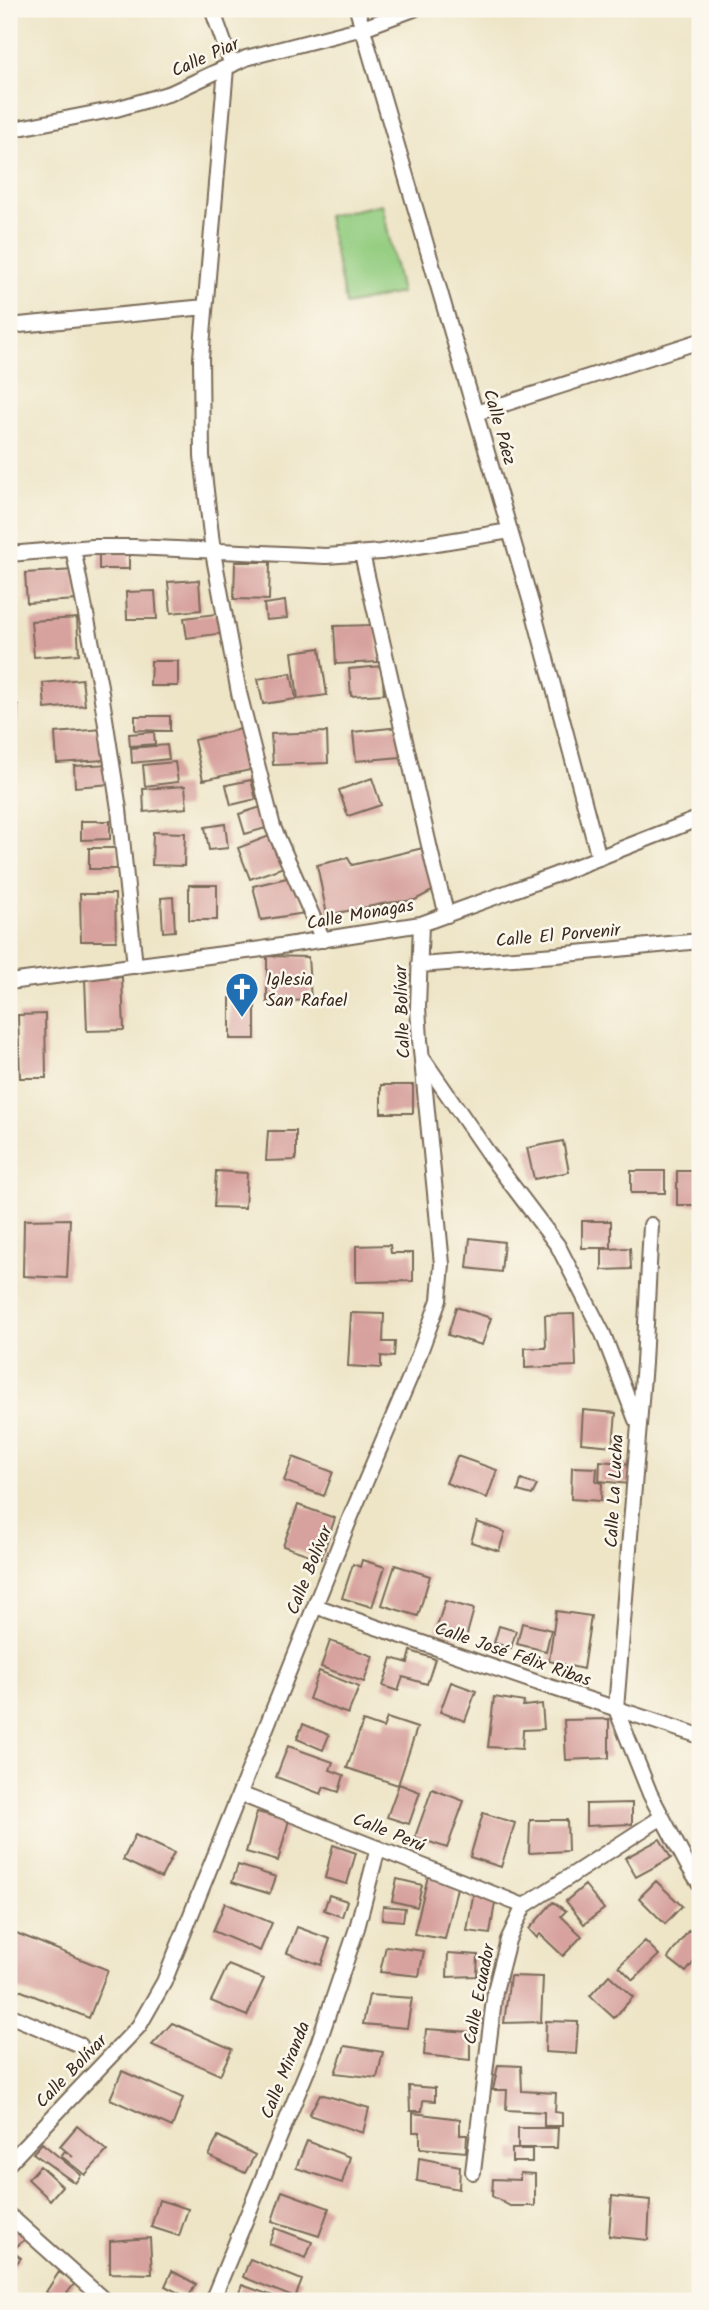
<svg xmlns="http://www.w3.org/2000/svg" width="709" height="2310" font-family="Kalam,sans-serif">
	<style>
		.pitch { fill: #94cd81; stroke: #687c50; stroke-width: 2 }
		.building { fill: #d7a19d }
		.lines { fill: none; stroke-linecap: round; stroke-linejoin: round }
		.minor-casing { stroke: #7a6b59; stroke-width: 18 }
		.minor { stroke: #fff; stroke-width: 14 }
		.labels { text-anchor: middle; stroke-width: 5; stroke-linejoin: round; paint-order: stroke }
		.street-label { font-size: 18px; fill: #3b2a1e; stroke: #fbf7ec }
		.poi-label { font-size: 18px; fill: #3b2a1e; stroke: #fbf7ec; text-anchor: start }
	</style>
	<rect width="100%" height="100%" fill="#fbf7ec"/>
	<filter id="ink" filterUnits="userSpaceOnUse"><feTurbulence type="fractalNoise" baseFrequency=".0143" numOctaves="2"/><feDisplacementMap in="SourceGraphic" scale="14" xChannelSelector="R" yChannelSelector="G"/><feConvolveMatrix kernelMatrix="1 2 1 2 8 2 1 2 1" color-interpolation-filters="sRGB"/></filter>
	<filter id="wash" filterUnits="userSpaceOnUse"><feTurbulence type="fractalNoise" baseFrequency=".00686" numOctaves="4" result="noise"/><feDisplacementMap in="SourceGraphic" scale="28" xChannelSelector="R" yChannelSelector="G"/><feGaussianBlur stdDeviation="1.57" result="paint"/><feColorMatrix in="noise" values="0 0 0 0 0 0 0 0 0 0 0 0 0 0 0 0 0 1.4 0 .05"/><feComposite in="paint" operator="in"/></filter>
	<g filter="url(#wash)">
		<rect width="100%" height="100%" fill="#eee5c7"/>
		<!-- pitch -->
		<path class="pitch" d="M382,204L401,293L346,305L327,216Z"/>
		<g id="blocks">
			<!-- building -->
			<path class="building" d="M99,551H129V569H99Z
				M235,562H270L269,600L234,599Z
				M75,570L78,600L27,603L25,573Z
				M199,580L201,610L171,613L168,582Z
				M155,591L157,619H127L126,592Z
				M285,601L287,618L266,620L264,604Z
				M223,613L225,633L187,638L184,618Z
				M77,618L79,654L34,657L31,621Z
				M377,625L378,662L336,664L334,626Z
				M320,648L327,695L298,699L292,652Z
				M151,661H178V686H150Z
				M382,666L384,694L351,696L349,669Z
				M291,673L296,699L263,704L258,679Z
				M82,679L85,705L45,709L43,683Z
				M9,705H18L16,746L9,745Z
				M135,716H170V731L135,730Z
				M399,727L401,757L356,761L353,732Z
				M103,729L105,760L57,763L55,733Z
				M241,729L250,770L203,780L194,740Z
				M154,732L155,744L130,746L129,734Z
				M327,732L328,763L273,765L271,734Z
				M167,745L169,759L132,763L131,748Z
				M175,762L178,782L145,786L143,765Z
				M110,764L111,784L75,787L74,766Z
				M372,778L381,805L348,816L339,790Z
				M251,780L256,799L231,805L226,785Z
				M185,786L187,808L144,812L143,789Z
				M261,807L269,827L245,834L239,814Z
				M81,821H110V839L81,840Z
				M225,824L228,848L209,850L205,827Z
				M153,832L185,833L184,866L152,865Z
				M272,835L284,867L250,879L238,848Z
				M89,848H117V869H89Z
				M423,848L436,889L415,900L387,903L327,915L317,865L348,858L352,865Z
				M291,877L305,913L261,920L253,886Z
				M189,885H217V920H189Z
				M80,894H115L116,941H81Z
				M173,897L175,931L163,932L161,898Z
				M267,956L308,957L311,1000L267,1002Z
				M122,977L124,1030L87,1031L85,978Z
				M230,998H255V1039H230Z
				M45,1014L46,1078H20L18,1015Z
				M381,1085H413V1113H381Z
				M268,1131H296V1160L266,1161Z
				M563,1141L569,1172L534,1179L527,1148Z
				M216,1171L247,1173L245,1208L214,1207Z
				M631,1171H665V1193H631Z
				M677,1171H700V1205H677Z
				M70,1219L67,1278L23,1276L24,1220Z
				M582,1221H611V1248H582Z
				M470,1238L504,1242L501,1272L467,1268Z
				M390,1245L391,1253H413V1281L356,1282V1246Z
				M630,1248L631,1269L602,1270V1249Z
				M456,1307L491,1318L482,1345L448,1335Z
				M351,1313L384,1314L383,1342H395L394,1357L381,1356V1368L348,1366Z
				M574,1314L576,1366L525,1368V1348H546L545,1315Z
				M583,1410L616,1413L613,1446L581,1443Z
				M457,1456L497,1470L487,1498L446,1483Z
				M293,1457L333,1472L324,1496L284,1481Z
				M600,1461L631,1464L629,1484L599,1481Z
				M572,1467L597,1468L596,1481L602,1483L601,1501L571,1499Z
				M521,1480L537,1485L532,1495L518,1491Z
				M298,1505L335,1518L321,1559L283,1546Z
				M477,1522L505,1532L499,1551L471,1542Z
				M362,1560L385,1567L372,1607L342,1598L353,1564L360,1567Z
				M395,1565L430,1576L418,1616L382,1605Z
				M445,1601L474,1609L466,1638L436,1630Z
				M556,1611L591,1616L583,1669L549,1661Z
				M522,1623L551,1630L546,1651L517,1644Z
				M499,1626L516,1631L511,1648L494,1643Z
				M330,1641L373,1656L364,1682L321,1667Z
				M411,1651L435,1659L427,1684L403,1677L398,1691L383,1686L392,1658L408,1663Z
				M319,1671L359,1687L348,1714L309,1699Z
				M451,1682L476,1691L465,1721L440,1712Z
				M494,1697L524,1702L523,1706L542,1704L544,1729L523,1730L522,1749L488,1747Z
				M387,1718L417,1728L398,1785L347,1768L363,1721L383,1728Z
				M609,1719V1758L566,1760L564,1720Z
				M303,1724L329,1735L323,1750L297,1739Z
				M288,1746L333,1762L330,1770L344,1775L339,1792L324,1787L321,1794L276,1777Z
				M399,1784L420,1792L409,1824L387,1817Z
				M432,1789L464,1801L447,1848L415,1837Z
				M632,1803V1824L586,1826V1804Z
				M257,1812L289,1820L278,1861L246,1852Z
				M483,1813L515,1823L501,1867L470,1857Z
				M530,1820H567L568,1851L529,1853Z
				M135,1835L174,1853L161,1878L123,1860Z
				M660,1839L671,1858L636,1877L625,1858Z
				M333,1845L356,1853L347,1884L325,1878Z
				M238,1865L276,1877L270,1894L232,1882Z
				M430,1868L459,1879L445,1939L414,1934Z
				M397,1879L422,1885L417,1907L392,1901Z
				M656,1881L682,1906L665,1924L639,1898Z
				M585,1885L604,1909L584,1924L566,1901Z
				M474,1890L496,1896L490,1934L467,1931Z
				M329,1895L347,1901L342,1917L324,1910Z
				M553,1902L566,1911L561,1916L582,1936L563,1956L540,1934L537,1938L529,1929Z
				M225,1903L272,1923L260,1951L213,1931Z
				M383,1906L405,1908L403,1921L382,1919Z
				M297,1927L330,1939L321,1965L287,1953Z
				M9,1930L108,1970L89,2018L9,1986Z
				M689,1930L700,1939V1954L686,1972L668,1958Z
				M645,1941L659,1955L633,1980L619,1966Z
				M386,1946L424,1951L419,1976L380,1972Z
				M448,1953L478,1955L477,1976L447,1977Z
				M228,1965L264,1979L247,2016L211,2001Z
				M609,1975L633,1997L614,2018L590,1996Z
				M510,1976L543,1977L541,2022L504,2023Z
				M369,1995L412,1998L407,2028L363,2024Z
				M546,2021L578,2022L576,2054L545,2052Z
				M172,2023L232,2049L220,2075L152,2045Z
				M426,2029L470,2032V2060L424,2055Z
				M345,2046L383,2052L377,2078L335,2073Z
				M498,2065L521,2066L522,2091L556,2093L555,2112L562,2113V2126H544V2112L506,2110L507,2090H493Z
				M122,2071L183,2098L172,2127L110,2099Z
				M409,2086L435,2088V2101L423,2100L422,2111H410Z
				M320,2094L369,2108L363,2133L309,2115Z
				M413,2113L460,2119V2135H467L466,2152L420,2148V2132H413Z
				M77,2126L107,2151L85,2175L61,2156L65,2151L73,2157L60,2146Z
				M518,2128H558L557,2148H518Z
				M218,2136L255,2155L245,2173L209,2156Z
				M307,2141L350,2157L342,2183L296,2168Z
				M42,2143L81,2175L75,2183L33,2153Z
				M512,2149H532V2162H512Z
				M419,2158L460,2166L459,2189L417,2181Z
				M40,2166L62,2186L50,2200L28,2179Z
				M520,2173L535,2174V2206H510L492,2196L493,2179L520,2180Z
				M282,2191L329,2208L319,2236L272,2221Z
				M612,2196L650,2200L648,2240L609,2236Z
				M159,2200L188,2209L179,2236L151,2227Z
				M9,2215L30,2235L16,2247L9,2241Z
				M275,2228L312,2242L306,2258L269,2244Z
				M150,2238L152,2274L110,2273V2241Z
				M9,2249L21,2258L9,2272Z
				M250,2259L302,2280L295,2298L243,2277Z
				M172,2271L196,2284L188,2298L165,2286Z
				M59,2272L75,2283L61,2301L46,2292Z
				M242,2285L287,2301H236Z"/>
		</g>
	</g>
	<g filter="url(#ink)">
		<use href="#blocks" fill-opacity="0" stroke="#7a6b59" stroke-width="2"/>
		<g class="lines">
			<defs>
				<path id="minor" d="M212,9L232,65
					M357,9L532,606L599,858
					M226,68L201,358L202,456L213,552L239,693L273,827L323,940
					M9,130L116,109L171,93L246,58L363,28L414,9
					M9,326L205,307
					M476,413L700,341
					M73,548L100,686L119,809L135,966
					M9,554L93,547H133L326,556L381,552L510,531
					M362,554L435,871L447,915
					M419,965L556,955L700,941
					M9,982L262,949L421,924L555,875L700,818
					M423,1059L490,1156L558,1246L603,1334L636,1420
					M651,1225L644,1363L616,1709L650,1794L687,1864L700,1884
					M315,1606L544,1685L700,1736
					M240,1794L524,1906
					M9,2015L80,2045
					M9,2163L139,2026L164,1982L351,1516L416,1363L439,1300L442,1264L420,1040L418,1007L421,924
					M473,2172L495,1991L508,1940L524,1906L662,1817
					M9,2215L105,2301
					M212,2301L318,2044L357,1928L378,1848"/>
			</defs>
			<!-- minor casing -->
			<use href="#minor" class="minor-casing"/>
			<!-- minor -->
			<use href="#minor" class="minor"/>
		</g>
	</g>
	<!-- icons -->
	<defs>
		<symbol id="church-pin" viewBox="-11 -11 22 30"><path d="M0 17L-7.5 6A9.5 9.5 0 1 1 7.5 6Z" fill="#1f6fb2" stroke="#fbf7ec"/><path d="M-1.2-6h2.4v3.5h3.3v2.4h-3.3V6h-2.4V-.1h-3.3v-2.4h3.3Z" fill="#fff"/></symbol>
	</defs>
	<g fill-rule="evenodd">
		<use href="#church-pin" x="223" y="970" width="38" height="52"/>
	</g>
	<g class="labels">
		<!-- street labels -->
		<g class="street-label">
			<text transform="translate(205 57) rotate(-24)" y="6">Calle Piar</text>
			<text transform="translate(500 427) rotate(74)" y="6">Calle Páez</text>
			<text transform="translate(360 914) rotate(-10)" y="6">Calle Monagas</text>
			<text transform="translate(558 935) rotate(-5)" y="6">Calle El Porvenir</text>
			<text transform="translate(402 1012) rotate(-92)" y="6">Calle Bolívar</text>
			<text transform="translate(614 1491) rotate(-87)" y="6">Calle La Lucha</text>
			<text transform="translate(309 1570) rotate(-68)" y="6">Calle Bolívar</text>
			<text transform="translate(513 1654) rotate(19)" y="6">Calle José Félix Ribas</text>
			<text transform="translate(389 1832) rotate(22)" y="6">Calle Perú</text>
			<text transform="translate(479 1994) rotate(-79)" y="6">Calle Ecuador</text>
			<text transform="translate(285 2070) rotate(-68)" y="6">Calle Miranda</text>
			<text transform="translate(71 2071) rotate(-46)" y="6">Calle Bolívar</text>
		</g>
		<!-- poi labels -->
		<g class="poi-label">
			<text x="266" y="985">Iglesia<tspan x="266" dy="21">San Rafael</tspan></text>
		</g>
	</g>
	<!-- margin -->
	<rect width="709" height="2310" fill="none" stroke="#fbf7ec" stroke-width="35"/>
</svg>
